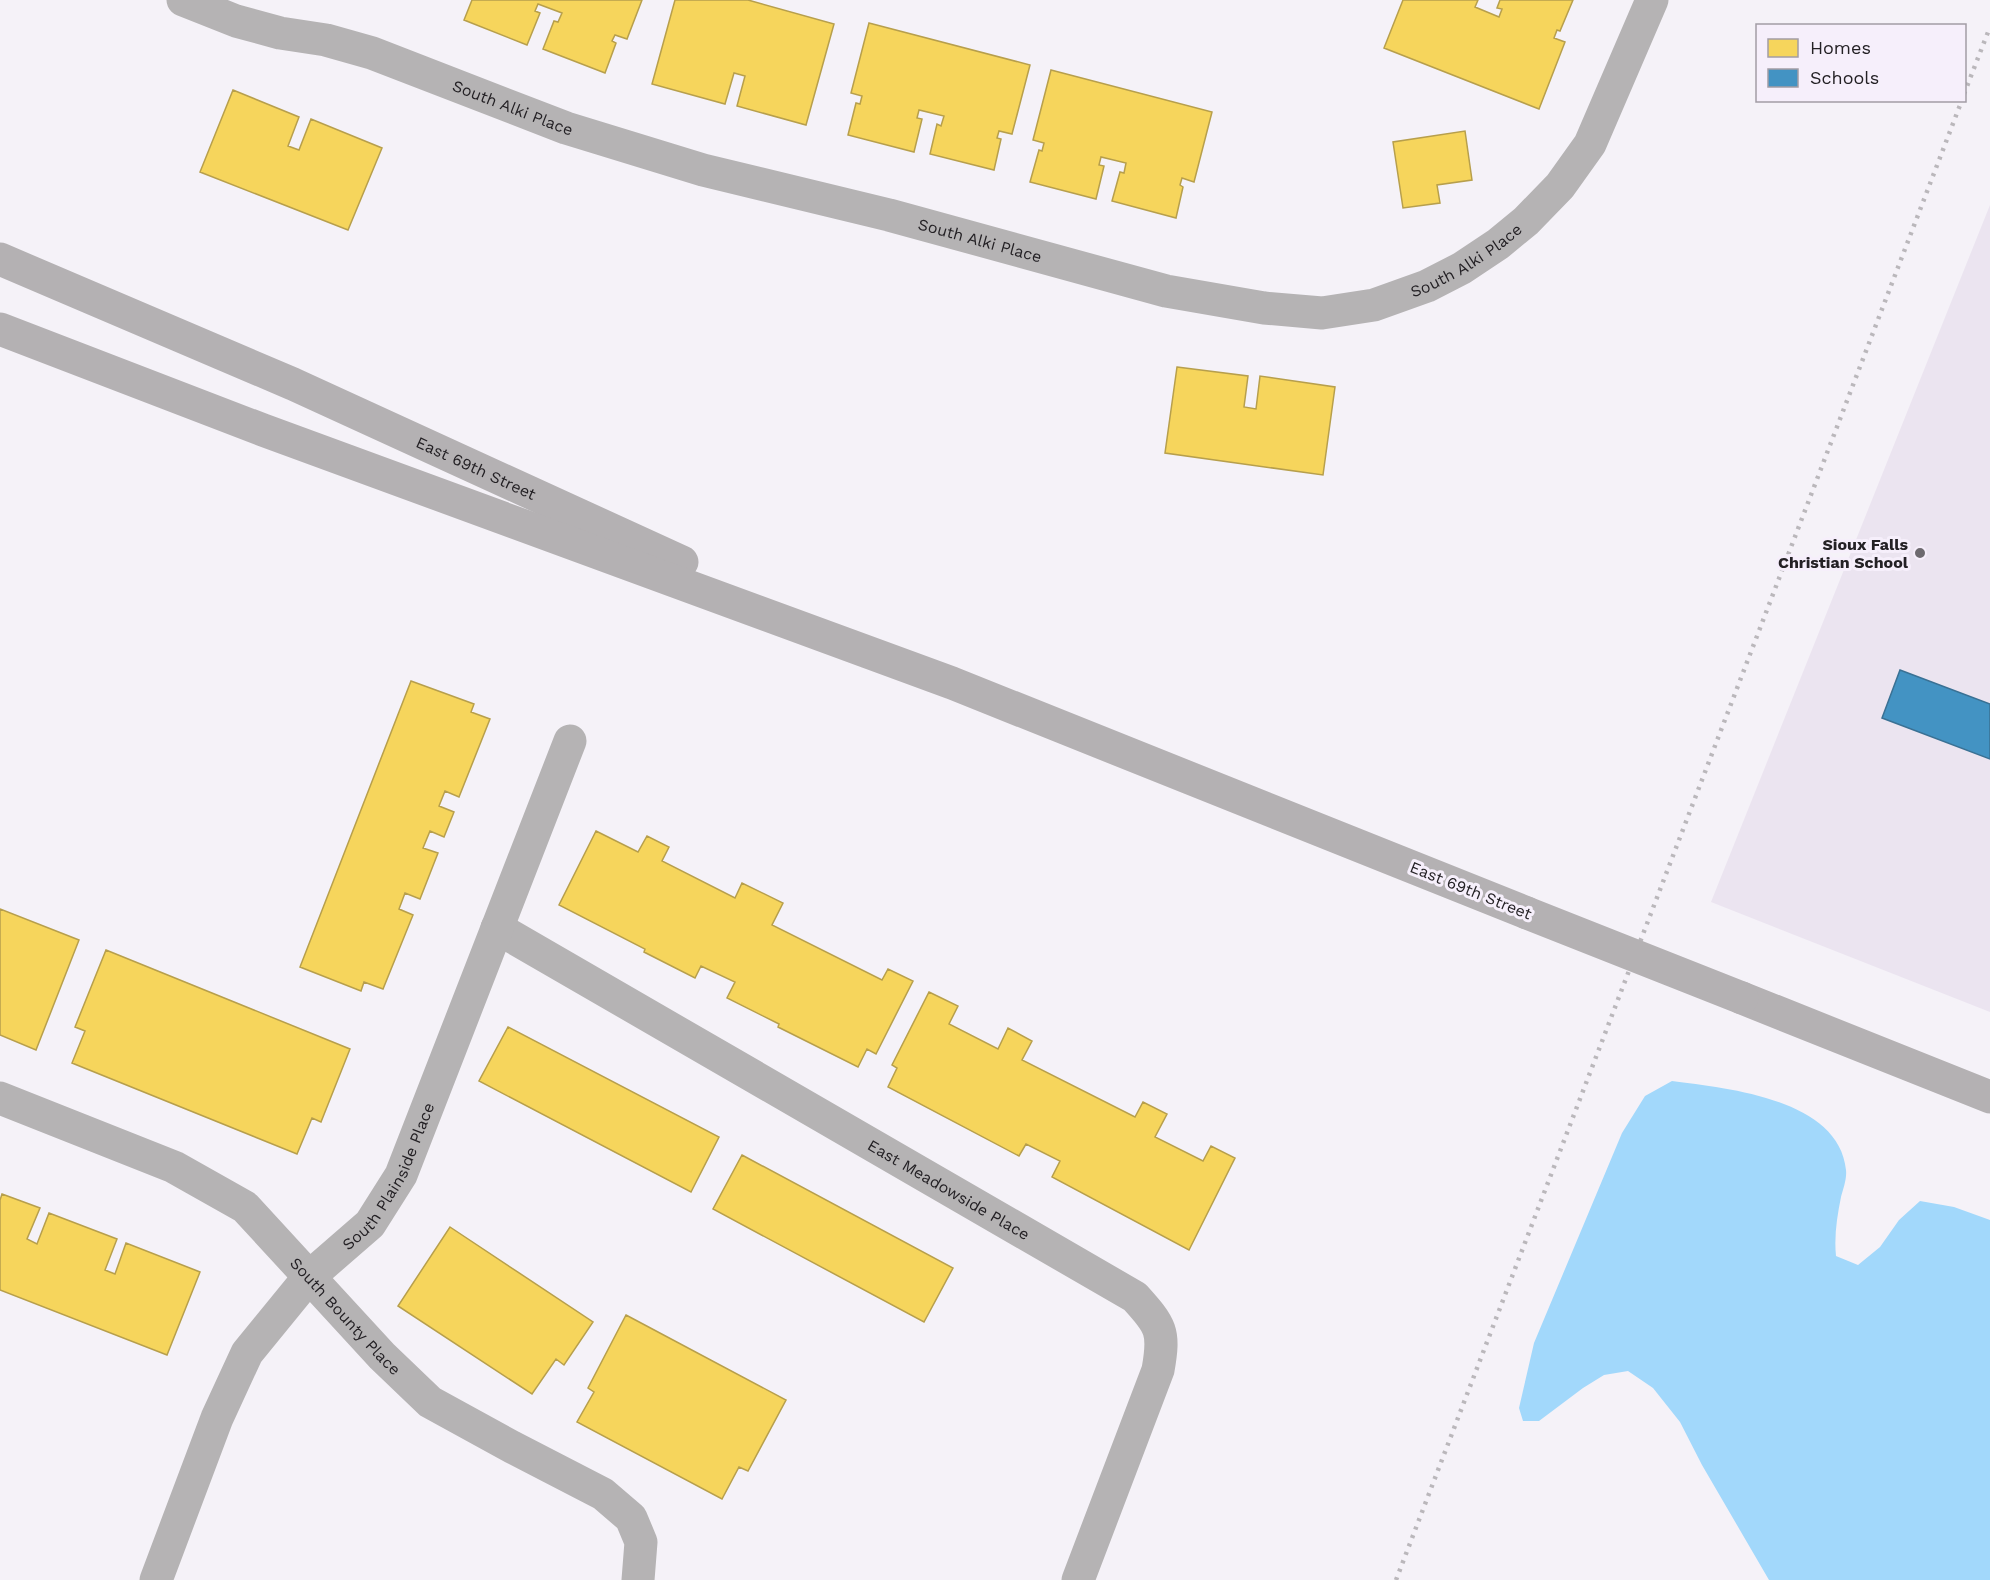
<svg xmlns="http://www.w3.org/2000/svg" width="1990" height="1580" font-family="'Work Sans',sans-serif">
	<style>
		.built { fill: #ebe4f0 }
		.water { fill: #a2d8fb }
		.homes { fill: #f6d55c; stroke: #b79f4c; stroke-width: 1.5 }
		.schools { fill: #4393c3; stroke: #3a7194; stroke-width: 1.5 }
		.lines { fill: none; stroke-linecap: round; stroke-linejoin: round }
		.minor { stroke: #b5b3b4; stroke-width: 33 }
		.secondary { stroke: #b4b1b3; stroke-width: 33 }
		.rail { stroke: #bab7bb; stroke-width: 4.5; stroke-dasharray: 3 6; stroke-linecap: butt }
		.secondary-bridge { stroke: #b4b1b3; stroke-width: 33 }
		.poi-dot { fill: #6d6a6f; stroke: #f6effb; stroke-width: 2 }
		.labels { text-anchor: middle; stroke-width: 6; stroke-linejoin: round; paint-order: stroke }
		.street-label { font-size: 16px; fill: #242125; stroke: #f6effb }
		.poi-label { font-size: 16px; font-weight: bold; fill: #242125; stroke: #f6effb; text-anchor: end }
	</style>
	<rect width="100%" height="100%" fill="#f5f2f8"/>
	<!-- built -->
	<path class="built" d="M1990,205V1012L1711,902Z"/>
	<!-- water -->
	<path class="water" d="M1672,1081C1727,1088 1839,1099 1846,1170C1847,1179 1843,1189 1841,1197C1837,1217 1834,1236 1836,1256L1858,1265L1880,1247L1899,1220L1920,1201L1954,1207L1990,1220V1580H1769L1702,1465L1680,1422L1653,1388L1628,1371L1604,1375L1583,1388L1539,1421H1523L1519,1408L1534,1343L1622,1133L1645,1096Z"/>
	<!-- homes -->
	<path class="homes" d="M472,0H642L627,39L615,35L612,41L616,43L605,73L543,49L554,21L558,22L562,13L538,4L535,11L540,13L527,45L464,20Z
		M675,0H748L834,24L806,125L737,106L745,76L734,73L725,104L652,84Z
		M1403,0H1478L1475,7L1499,17L1502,9L1497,8L1500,0H1573L1560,31L1557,30L1554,38L1565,42L1539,109L1384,48Z
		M869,23L1030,65L1012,134L999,131L997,138L1001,139L994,170L930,154L937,124L941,126L944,116L919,110L917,118L922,119L914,152L848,135L856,103L860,104L862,96L851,93Z
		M1051,70L1212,112L1194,182L1182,178L1180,185L1183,187L1176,218L1112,201L1120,172L1124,173L1126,163L1101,157L1099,165L1104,166L1096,199L1030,182L1039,150L1042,151L1044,143L1033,140Z
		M233,90L299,117L288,146L299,150L311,119L382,148L348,230L200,172Z
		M1465,131L1472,180L1437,185L1440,203L1403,208L1393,142Z
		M1177,367L1248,376L1244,407L1256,409L1260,376L1335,387L1323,475L1165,453Z
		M411,681L474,704L471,712L490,719L459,797L445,791L439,806L454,812L444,837L430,831L423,848L438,853L420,899L405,893L399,909L413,915L383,989L364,982L361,991L300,967Z
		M596,831L638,852L647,836L669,847L662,861L735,898L742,883L783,903L772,925L882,980L888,969L913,981L876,1054L867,1049L858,1067L778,1027L779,1024L727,998L735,982L701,966L695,978L644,952L645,949L559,905Z
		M0,909L79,940L36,1050L0,1035Z
		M106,950L350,1049L321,1122L312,1118L297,1154L72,1063L85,1031L75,1027Z
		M929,992L958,1006L949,1024L998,1049L1008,1028L1032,1041L1022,1060L1135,1117L1143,1102L1167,1114L1155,1137L1203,1161L1211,1146L1235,1158L1189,1250L1052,1177L1060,1161L1026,1144L1019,1156L888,1087L897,1068L892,1065Z
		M508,1027L719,1137L691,1192L479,1081Z
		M742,1155L953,1268L924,1322L713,1209Z
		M2,1194L40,1208L27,1239L37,1244L49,1213L117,1239L105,1270L115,1274L126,1243L200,1272L167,1355L0,1290V1200Z
		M450,1227L593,1322L564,1365L556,1359L532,1394L398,1306Z
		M626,1315L786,1400L748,1471L739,1467L722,1499L577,1422L594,1392L588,1388Z"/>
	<!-- schools -->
	<path class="schools" d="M1900,670L1990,704V759L1882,718Z"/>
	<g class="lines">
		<!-- minor -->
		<g class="minor">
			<path id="s1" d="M183,0L236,21L280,33L326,40L372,53L566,128L703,170L889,215L1166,291L1264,308L1322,313L1374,305L1427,286L1462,268L1498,244L1526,221L1560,186L1590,144L1652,0"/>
			<path id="s2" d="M497,928L1135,1297C1161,1326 1165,1331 1158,1370L1078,1580"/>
			<path id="s3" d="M0,1098L174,1167L245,1207L382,1356L430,1402L512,1447L603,1494L631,1518L641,1542L638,1580"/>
			<path id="s4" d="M156,1580L217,1418L247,1353L309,1277L370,1224L401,1175L570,741"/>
		</g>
		<!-- secondary -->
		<g class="secondary">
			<path id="s5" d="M0,259L293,384L682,562"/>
			<path d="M0,329L263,430L952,683L1527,913"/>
			<path d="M1742,998L1990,1097"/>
		</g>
		<!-- rail -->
		<path class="rail" d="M1964,94L1990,27
			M1396,1580L1962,100"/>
		<!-- secondary-bridge -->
		<path class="secondary-bridge" d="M1527,913L1742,998"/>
	</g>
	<!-- markers -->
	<circle class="poi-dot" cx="1920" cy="553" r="6"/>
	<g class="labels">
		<!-- street labels -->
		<g class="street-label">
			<text dy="6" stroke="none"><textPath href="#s1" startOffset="348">South Alki Place</textPath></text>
			<text dy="6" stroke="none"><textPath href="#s1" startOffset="834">South Alki Place</textPath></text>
			<text dy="6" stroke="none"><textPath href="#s1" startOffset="1340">South Alki Place</textPath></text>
			<text dy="6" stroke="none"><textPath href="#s5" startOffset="520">East 69th Street</textPath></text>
			<text transform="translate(1471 890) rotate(22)" y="6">East 69th Street</text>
			<text dy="6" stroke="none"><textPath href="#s4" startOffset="474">South Plainside Place</textPath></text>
			<text dy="6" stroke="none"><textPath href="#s2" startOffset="522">East Meadowside Place</textPath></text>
			<text dy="6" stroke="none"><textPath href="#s3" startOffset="417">South Bounty Place</textPath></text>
		</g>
		<!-- poi labels -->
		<g class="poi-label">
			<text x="1908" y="550">Sioux Falls<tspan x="1908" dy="18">Christian School</tspan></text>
		</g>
	</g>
	<!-- legend -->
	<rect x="1756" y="24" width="210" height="78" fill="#f6effb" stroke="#a29da5" stroke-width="1.5"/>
	<rect x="1768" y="39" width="30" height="18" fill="#f6d55c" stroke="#a29da5" stroke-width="1.5"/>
	<text x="1810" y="54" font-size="18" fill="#242125">Homes</text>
	<rect x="1768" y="69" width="30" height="18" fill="#4393c3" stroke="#a29da5" stroke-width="1.5"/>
	<text x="1810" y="84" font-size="18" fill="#242125">Schools</text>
</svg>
